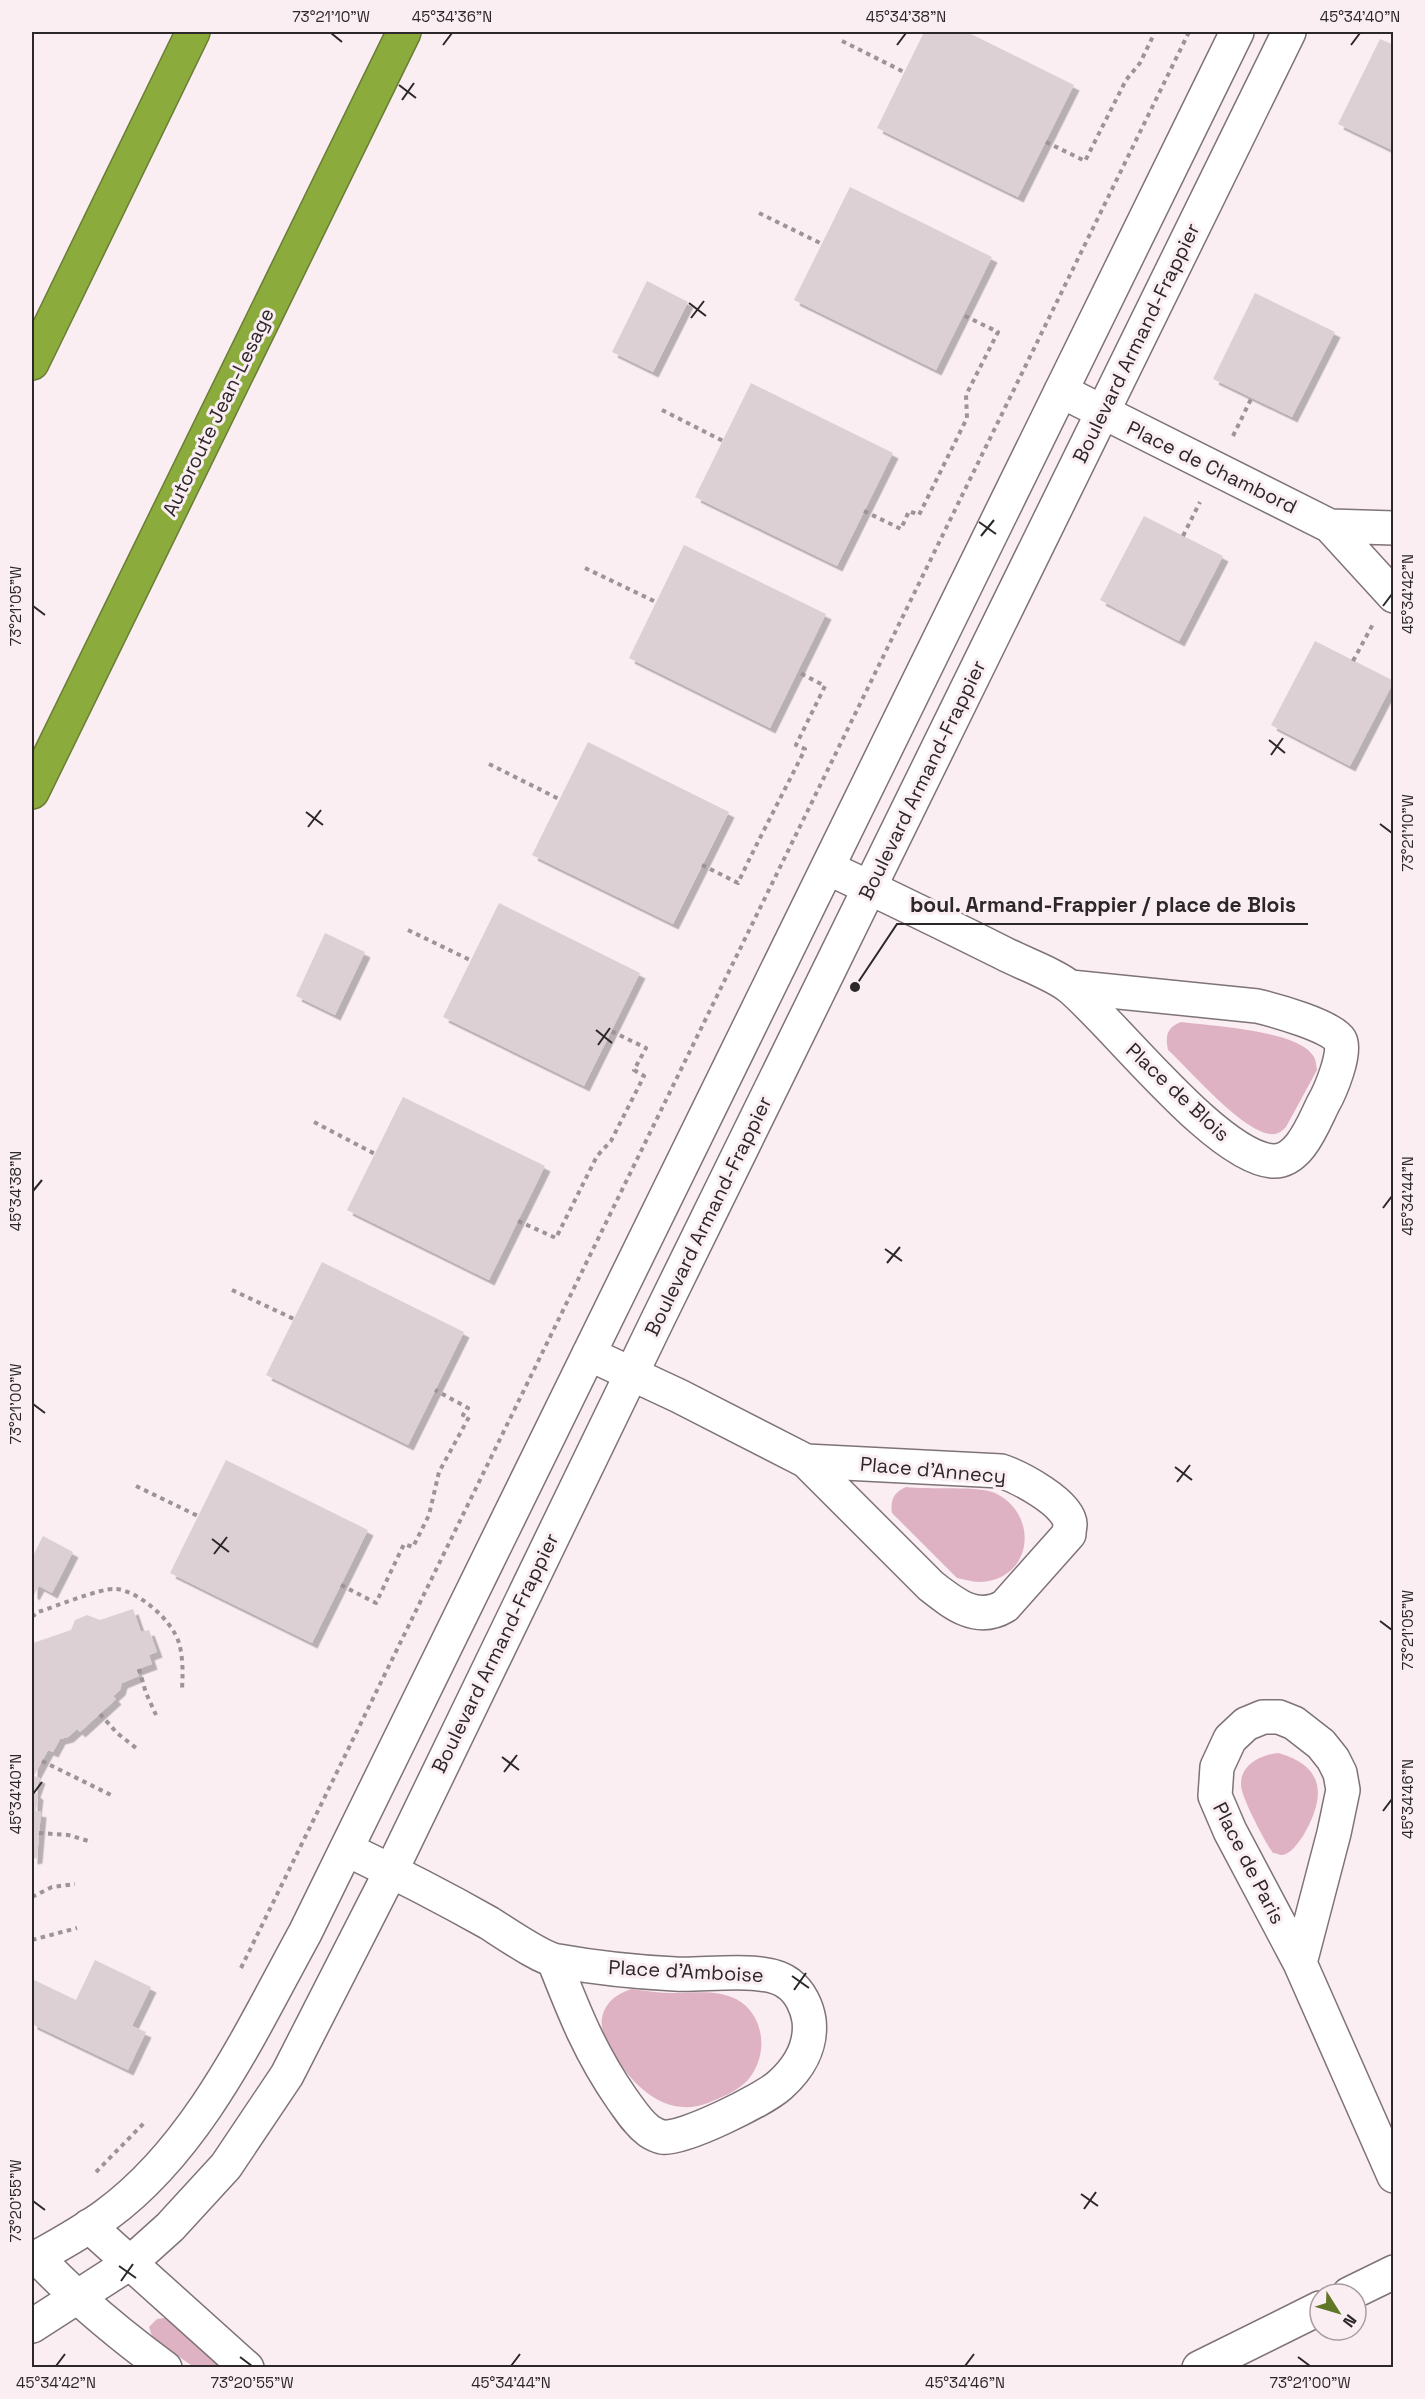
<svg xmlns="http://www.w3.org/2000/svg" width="1425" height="2399" font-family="'Space Grotesk',sans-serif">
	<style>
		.green { fill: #dfb2c3 }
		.building { fill: #dcd0d4; filter: url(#shadow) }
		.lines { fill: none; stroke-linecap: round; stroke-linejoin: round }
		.minor-casing { stroke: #7e7377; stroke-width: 36 }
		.tertiary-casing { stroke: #7e7377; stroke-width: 36 }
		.motorway-casing { stroke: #6a7d35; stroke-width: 36 }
		.path { stroke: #9c9497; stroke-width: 4; stroke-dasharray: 4.5 4.5; stroke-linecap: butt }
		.minor { stroke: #fff; stroke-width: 33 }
		.tertiary { stroke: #fff; stroke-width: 33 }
		.motorway { stroke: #8bab3c; stroke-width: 33 }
		.ticks { fill: none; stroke: #2c2729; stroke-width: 2 }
		.labels { text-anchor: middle; stroke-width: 6; stroke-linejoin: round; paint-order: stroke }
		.street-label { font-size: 20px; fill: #2c2729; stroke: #faeef2 }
		.leader { fill: none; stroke: #2c2729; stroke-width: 2 }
		.callout-dot { fill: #2c2729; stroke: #faeef2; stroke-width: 2 }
		.callout-label { font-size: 21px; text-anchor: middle; font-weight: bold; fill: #2c2729; stroke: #faeef2; stroke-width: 6; stroke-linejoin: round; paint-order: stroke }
		.neatline { fill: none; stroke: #2c2729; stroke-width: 2 }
		.ticks-label { font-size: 15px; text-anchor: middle; fill: #2c2729 }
	</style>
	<defs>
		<filter id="shadow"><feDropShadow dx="5.5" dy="5.5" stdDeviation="0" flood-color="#0004"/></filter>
	</defs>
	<rect width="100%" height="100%" fill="#faeef2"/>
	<!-- green -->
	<path class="green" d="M1181,1022C1212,1026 1291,1030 1311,1053C1316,1058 1316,1063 1317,1070L1286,1127C1281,1132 1277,1135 1270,1134C1241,1130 1191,1071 1168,1050C1165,1036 1167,1027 1181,1022Z
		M906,1487C927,1490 982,1485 997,1494C1037,1515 1033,1572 989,1581C978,1584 967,1580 957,1578L892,1513C890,1500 894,1492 906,1487Z
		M1278,1753C1327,1766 1325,1799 1303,1836C1298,1843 1291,1854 1282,1855C1279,1855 1276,1853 1273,1853C1265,1842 1240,1795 1241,1784C1241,1764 1261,1755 1278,1753Z
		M632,1989C646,1991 659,1993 673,1993C694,1993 716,1989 736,1999C766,2015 769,2057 747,2081C736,2092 722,2097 708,2103C666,2119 632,2086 613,2052C607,2042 600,2030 602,2018C605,2002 618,1993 632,1989Z
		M164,2318L169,2319L223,2367H194L153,2339L149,2327L157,2319Z"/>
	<!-- building -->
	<path class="building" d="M924,32H967L1074,85L1018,197L877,128Z
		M1380,39L1394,45V151L1338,124Z
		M850,187L992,257L936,370L794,300Z
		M647,281L688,302L653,372L612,352Z
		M1255,293L1335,332L1292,417L1213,379Z
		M751,383L893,453L837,566L695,497Z
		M1144,516L1223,556L1179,641L1100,600Z
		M684,545L826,614L770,728L629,658Z
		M1315,641L1394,681L1350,766L1271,725Z
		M588,742L729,812L673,924L532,855Z
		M499,903L640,973L584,1086L443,1017Z
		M325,933L365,952L335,1015L296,996Z
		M403,1097L545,1166L489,1280L347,1210Z
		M322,1262L464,1332L408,1445L266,1375Z
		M226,1460L368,1530L312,1643L170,1573Z
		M43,1536L73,1552L52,1593L39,1586L34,1595L32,1593V1558Z
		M133,1609L141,1632L149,1630L157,1652L149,1655L152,1664L136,1670L139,1676L122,1683L120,1690L113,1696L116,1699L80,1732L77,1729L68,1737L60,1739L53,1752L48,1750L34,1776L40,1778L35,1792L38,1795L36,1811L41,1812L37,1858L32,1859V1646L33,1643L71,1630L75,1620L87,1615L100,1620Z
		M95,1960L151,1987L132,2026L146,2032L128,2070L32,2024V1979L76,2000Z"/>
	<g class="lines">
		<defs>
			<path id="minor" d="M1061,391L1330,526L1394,596
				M1330,526L1394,528
				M828,868C887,896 945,924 1003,953C1022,963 1056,975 1071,988C1117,1027 1216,1156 1272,1161C1299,1163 1313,1124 1323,1104C1330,1092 1347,1052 1340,1040C1332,1026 1274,1010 1257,1006L1070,987
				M589,1354L679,1396L806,1461L931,1586C954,1604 977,1623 1005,1606L1069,1534C1069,1530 1070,1527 1070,1524C1069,1503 1019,1477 1001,1471L806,1461
				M348,1850C396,1873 443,1897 489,1923C505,1933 542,1959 558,1961C597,1968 636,1972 675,1974C705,1976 766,1965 789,1984C800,1992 807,2007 809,2020C812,2046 799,2068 780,2085C765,2099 681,2141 662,2137C658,2136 652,2133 649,2131C638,2123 630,2110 622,2099C590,2053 574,2012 554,1961
				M1300,1963L1334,1833L1343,1790L1340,1773L1333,1759L1321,1744L1294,1723L1279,1717H1263L1246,1724L1230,1739L1217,1767L1215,1796L1230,1831L1300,1963L1394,2176
				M89,2226L247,2368
				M37,2257C76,2299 119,2334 165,2368
				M1349,2294L1394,2272
				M1199,2368L1320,2308"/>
			<path id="tertiary" d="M32,2260C57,2246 83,2232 106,2215C199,2147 251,2031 305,1933L1237,32
				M32,2326L130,2263L170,2227L226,2166L287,2075L391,1871L658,1319L1289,32"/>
			<path id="motorway" d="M32,363L193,32
				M32,792L404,32"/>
		</defs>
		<!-- minor casing -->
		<use href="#minor" class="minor-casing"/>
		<!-- tertiary casing -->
		<use href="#tertiary" class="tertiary-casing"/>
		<!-- motorway casing -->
		<use href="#motorway" class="motorway-casing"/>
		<!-- path -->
		<path class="path" d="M842,41L904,72
			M1046,142L1085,161L1126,80L1140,63L1155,32
			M759,213L822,244
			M662,410L723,441
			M1233,436L1252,397
			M864,511L901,529L909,511L919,515L967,418L966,395L998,332L963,315
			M1183,536L1200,502
			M585,568L656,602
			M1353,661L1373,624
			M489,764L559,799
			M702,865L738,883C759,838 783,794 805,749L796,745L825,686L798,672
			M408,930L470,960
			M314,1122L375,1154
			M518,1221L556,1238L597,1156L611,1141L644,1076L634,1070L646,1048L611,1031
			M232,1290L294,1319
			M136,1486L198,1516
			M341,1585L376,1603L404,1544L413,1547L429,1515L439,1472L469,1417L463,1415L468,1408L435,1390
			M32,1617L38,1612C54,1607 101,1588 114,1589C137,1589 172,1620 179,1643C183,1657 183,1673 182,1689
			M139,1669L146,1693L156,1715
			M100,1714L117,1733L136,1748
			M42,1761L113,1796
			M39,1833L68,1835L92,1842
			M32,1897L52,1887L75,1884
			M32,1940L77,1928
			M241,1968L1189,32
			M96,2172L145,2122"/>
		<!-- minor -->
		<use href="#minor" class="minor"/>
		<!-- tertiary -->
		<use href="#tertiary" class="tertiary"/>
		<!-- motorway -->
		<use href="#motorway" class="motorway"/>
	</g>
	<!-- ticks -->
	<path class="ticks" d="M331,33L342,42M443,45L452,33M897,45L906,33M1351,45L1360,33M399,85L416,98M402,100L414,83M689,303L706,316M691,318L704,301M979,522L996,534M981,536L994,520M33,606L45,615M1383,606L1392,594M1269,740L1285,753M1271,755L1283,738M306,812L323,825M1380,824L1392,833M308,827L321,810M596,1030L612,1043M598,1045L610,1028M33,1191L42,1180M1383,1208L1392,1196M885,1249L902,1261M887,1263L900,1247M33,1404L45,1413M1175,1467L1192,1480M1177,1482L1190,1465M212,1539L229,1552M214,1554L227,1537M1380,1621L1392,1630M502,1757L519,1770M504,1772L517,1755M33,1794L42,1782M1383,1811L1392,1799M792,1976L809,1988M794,1990L806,1973M1081,2194L1098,2206M33,2201L45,2210M1084,2209L1096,2192M119,2266L136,2278M121,2281L133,2264M240,2357L252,2366M1298,2357L1310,2366M56,2366L65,2354M511,2366L520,2354M965,2366L974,2354"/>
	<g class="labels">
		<!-- street labels -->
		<g class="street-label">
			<text transform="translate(1136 343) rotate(-64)" y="7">Boulevard Armand-Frappier</text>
			<text transform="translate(218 412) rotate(-64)" y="7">Autoroute Jean-Lesage</text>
			<text transform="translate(1212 467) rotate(26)" y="7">Place de Chambord</text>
			<text transform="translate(922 780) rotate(-64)" y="7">Boulevard Armand-Frappier</text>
			<text transform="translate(1178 1092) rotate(43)" y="7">Place de Blois</text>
			<text transform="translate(708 1216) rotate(-64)" y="7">Boulevard Armand-Frappier</text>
			<text transform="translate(933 1470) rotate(5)" y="7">Place d'Annecy</text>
			<text transform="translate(495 1653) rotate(-64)" y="7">Boulevard Armand-Frappier</text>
			<text transform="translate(1249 1863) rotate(63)" y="7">Place de Paris</text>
			<text transform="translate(686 1971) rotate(3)" y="7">Place d'Amboise</text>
		</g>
	</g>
	<!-- callouts -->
	<path class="leader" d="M855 987L897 924H1308"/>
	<circle class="callout-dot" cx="855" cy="987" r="6"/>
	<g class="callout-label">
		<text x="1103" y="912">boul. Armand-Frappier / place de Blois</text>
	</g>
	<!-- border -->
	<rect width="1425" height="2399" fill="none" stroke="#faeef2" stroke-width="66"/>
	<!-- north arrow -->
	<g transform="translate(1338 2312) rotate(127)"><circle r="28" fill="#faeef2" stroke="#a89ea2" stroke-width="1.5"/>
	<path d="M0-4.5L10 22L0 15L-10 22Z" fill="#607728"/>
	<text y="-9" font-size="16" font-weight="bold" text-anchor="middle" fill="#2c2729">N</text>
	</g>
	<rect x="33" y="33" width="1359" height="2333" class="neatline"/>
	<g class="ticks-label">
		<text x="331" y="22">73°21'10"W</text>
		<text x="452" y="22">45°34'36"N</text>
		<text x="906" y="22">45°34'38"N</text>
		<text x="1360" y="22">45°34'40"N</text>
		<text transform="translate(1408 594) rotate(-90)" y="5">45°34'42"N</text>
		<text transform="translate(16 606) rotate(-90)" y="5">73°21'05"W</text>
		<text transform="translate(1408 833) rotate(-90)" y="5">73°21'10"W</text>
		<text transform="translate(16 1191) rotate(-90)" y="5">45°34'38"N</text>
		<text transform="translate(1408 1196) rotate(-90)" y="5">45°34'44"N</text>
		<text transform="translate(16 1404) rotate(-90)" y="5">73°21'00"W</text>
		<text transform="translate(1408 1630) rotate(-90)" y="5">73°21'05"W</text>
		<text transform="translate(16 1794) rotate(-90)" y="5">45°34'40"N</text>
		<text transform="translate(1408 1799) rotate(-90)" y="5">45°34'46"N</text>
		<text transform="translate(16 2201) rotate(-90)" y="5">73°20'55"W</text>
		<text x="56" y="2388">45°34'42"N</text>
		<text x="252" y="2388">73°20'55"W</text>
		<text x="511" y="2388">45°34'44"N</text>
		<text x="965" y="2388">45°34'46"N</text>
		<text x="1310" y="2388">73°21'00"W</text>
	</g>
</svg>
